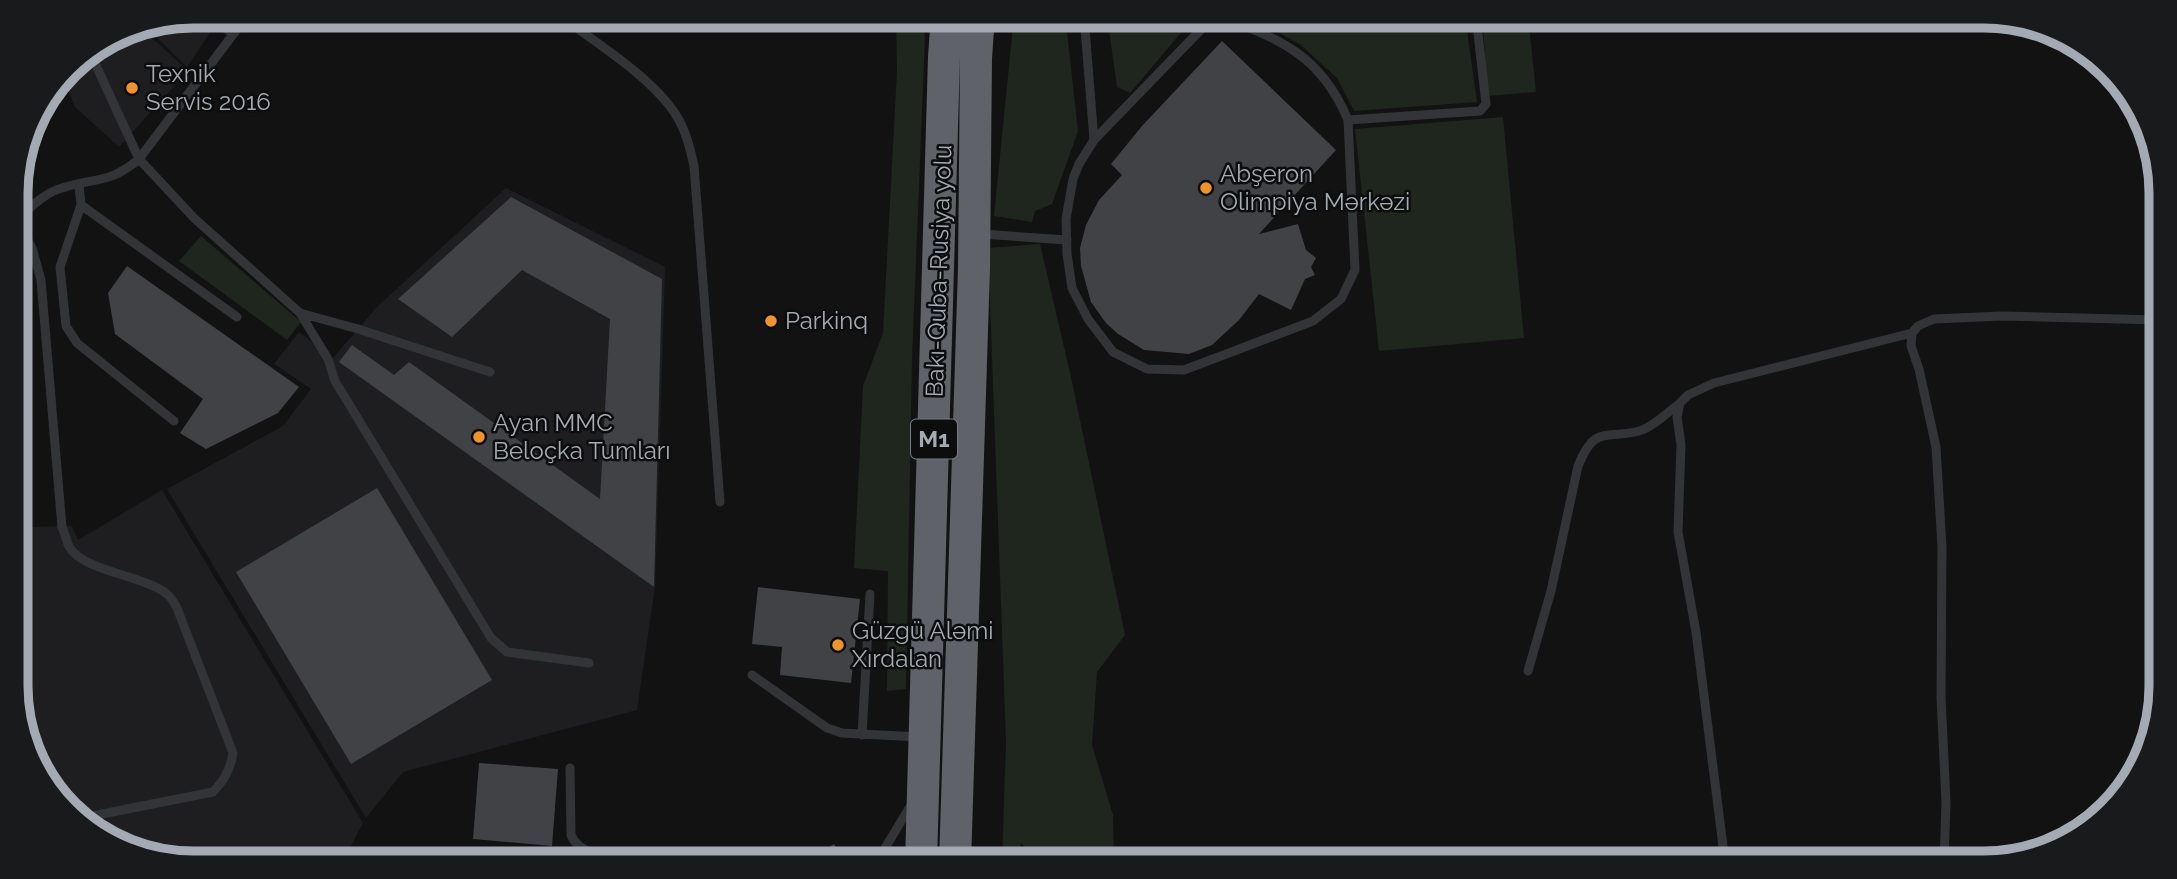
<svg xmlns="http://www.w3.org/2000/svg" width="2177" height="879" font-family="Raleway,sans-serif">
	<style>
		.built { fill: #1e1e20 }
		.green { fill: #1e261e }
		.building { fill: #414246 }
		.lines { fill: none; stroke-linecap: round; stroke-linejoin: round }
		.lane { stroke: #333438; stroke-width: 9 }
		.highway { stroke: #5f6369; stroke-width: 32 }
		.poi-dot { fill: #f0932d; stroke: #0d0d0e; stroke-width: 2.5 }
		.labels { text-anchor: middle; stroke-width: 5; stroke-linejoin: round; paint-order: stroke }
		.shield { fill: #0d0d0e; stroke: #767b82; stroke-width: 2 }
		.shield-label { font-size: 23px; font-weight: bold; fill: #a3aab4 }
		.poi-label { font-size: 24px; fill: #a3aab4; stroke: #0d0d0e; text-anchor: start }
		.street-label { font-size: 24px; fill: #a3aab4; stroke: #0d0d0e }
		.rim { fill: none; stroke: #a3aab4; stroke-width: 9 }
	</style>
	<rect width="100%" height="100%" fill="#121213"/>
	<!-- built -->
	<path class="built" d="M193,16H221L187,67L144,25Z
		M139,26L188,71L119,147L75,107L63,77L76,60L125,29Z
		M506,188L665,267L655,587L637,710L403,772L366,818L167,489L283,426L311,389L274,364L299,332L333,358L377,307Z
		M162,490L363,823L344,859L333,863H193L135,854L59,803L19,721V657L26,527L72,526L78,540Z"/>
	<!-- green -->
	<path class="green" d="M896,16H923L925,38L912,359L906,689L887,691L888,571L854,568L863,386L883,333L897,71Z
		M1014,16H1054L1053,18L1067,32L1078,131L1052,204L1035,211L1032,222L994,216Z
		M1107,16H1167L1176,17L1185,28L1130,93L1117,87Z
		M1249,16H1465L1477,102L1354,111L1337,78L1301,45Z
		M1482,16H1528L1536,92L1488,96Z
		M1503,117L1524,338L1379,351L1355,129Z
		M201,236L301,322L287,340L179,261Z
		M1040,244L1071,377L1125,635L1097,672L1092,745L1113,815L1114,863H1039L1021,843L1019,863H1002L1006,741L988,248Z"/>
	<!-- building -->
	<path class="building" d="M1222,41L1336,150L1259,234L1298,224L1306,250L1316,258L1311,267L1315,275L1305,279L1291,310L1259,294L1239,320L1212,345L1189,354L1144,350L1118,334L1106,323L1091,302L1081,266L1080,248L1086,225L1099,200L1122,175L1111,164L1142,126Z
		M511,197L662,279L654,587L339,362L352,345L394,375L409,362L600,499L610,319L522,270L452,337L398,299Z
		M127,266L299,387L278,413L206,449L180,433L203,399L115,334L108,293Z
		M377,488L492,680L351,764L236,572Z
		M758,587L860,599L851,683L780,675L782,647L752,644Z
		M479,763L558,769L552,846L473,839Z
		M834,844L846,863H804Z"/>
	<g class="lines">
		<!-- lane -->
		<path class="lane" d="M209,16L233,34
			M560,16C595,42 653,78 676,115C686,131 690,148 694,166L720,502
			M1084,16L1094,140
			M1214,16L1094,140L1079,164L1073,179L1066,219L1067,254L1072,288L1088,319L1113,352L1147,369L1184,370L1313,321L1341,299L1355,270L1348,120C1321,55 1280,39 1219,16
			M989,31L997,16
			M94,61L139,159L194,218L300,313L358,329L490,372
			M1348,120L1480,111L1486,104L1476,16
			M79,185L81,205L60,267L66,326L77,343L174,421
			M81,205L237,317
			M17,219L32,248L41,280L62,527C65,533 66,542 70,548C84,571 145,576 167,594C171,597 174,603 177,608L233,753C230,770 225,779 213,792L82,818
			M16,220C30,208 44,193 62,188C95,177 108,185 139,159L247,16
			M981,234L1067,240
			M300,313L328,359L335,381L491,638L507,652L589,663
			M1528,671L1551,591L1578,466C1595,424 1605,440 1639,431C1653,427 1668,412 1680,403
			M752,675L827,728L842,733L919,737
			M862,735L870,594
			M570,768L571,835C581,859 618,856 640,859L644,863
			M1725,862L1696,632L1678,532L1681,445L1677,417L1680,403L1688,395L1714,383L1912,333
			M876,863L911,805
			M1944,863L1946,802L1941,697L1942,547L1936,447L1919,369L1911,346L1912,333L1918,326L1934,319L2002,316L2158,320"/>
		<!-- highway -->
		<path class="highway" d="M921,863L944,57L947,16
			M955,863L974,268L976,58L979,16"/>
	</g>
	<!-- markers -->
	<g class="poi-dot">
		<circle cx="132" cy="88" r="7"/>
		<circle cx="1206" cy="188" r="7"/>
		<circle cx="771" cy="321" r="7"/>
		<circle cx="479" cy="437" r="7"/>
		<circle cx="838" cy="645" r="7"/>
	</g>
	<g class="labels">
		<!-- shield labels -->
		<rect class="shield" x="911" y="419.5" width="46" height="39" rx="5"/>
		<g class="shield-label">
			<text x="934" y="447">M1</text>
		</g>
		<!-- poi labels -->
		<g class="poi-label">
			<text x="146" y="82">Texnik<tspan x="146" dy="28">Servis 2016</tspan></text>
			<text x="1220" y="182">Abşeron<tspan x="1220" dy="28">Olimpiya Mərkəzi</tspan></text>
			<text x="785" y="329">Parkinq</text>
			<text x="493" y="431">Ayan MMC<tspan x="493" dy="28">Beloçka Tumları</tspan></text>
			<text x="852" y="639">Güzgü Aləmi<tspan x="852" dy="28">Xırdalan</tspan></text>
		</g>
		<!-- street labels -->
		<g class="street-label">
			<text transform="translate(939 271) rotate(-88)" y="8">Bakı-Quba-Rusiya yolu</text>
		</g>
	</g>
	<!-- crop -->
	<path d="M0 0H2177V879H0ZM193 28H1984A165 165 0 0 1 2149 193V686A165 165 0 0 1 1984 851H193A165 165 0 0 1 28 686V193A165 165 0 0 1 193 28Z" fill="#191a1b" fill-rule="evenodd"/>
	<path class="rim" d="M193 28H1984A165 165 0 0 1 2149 193V686A165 165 0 0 1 1984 851H193A165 165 0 0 1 28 686V193A165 165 0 0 1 193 28Z"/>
</svg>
